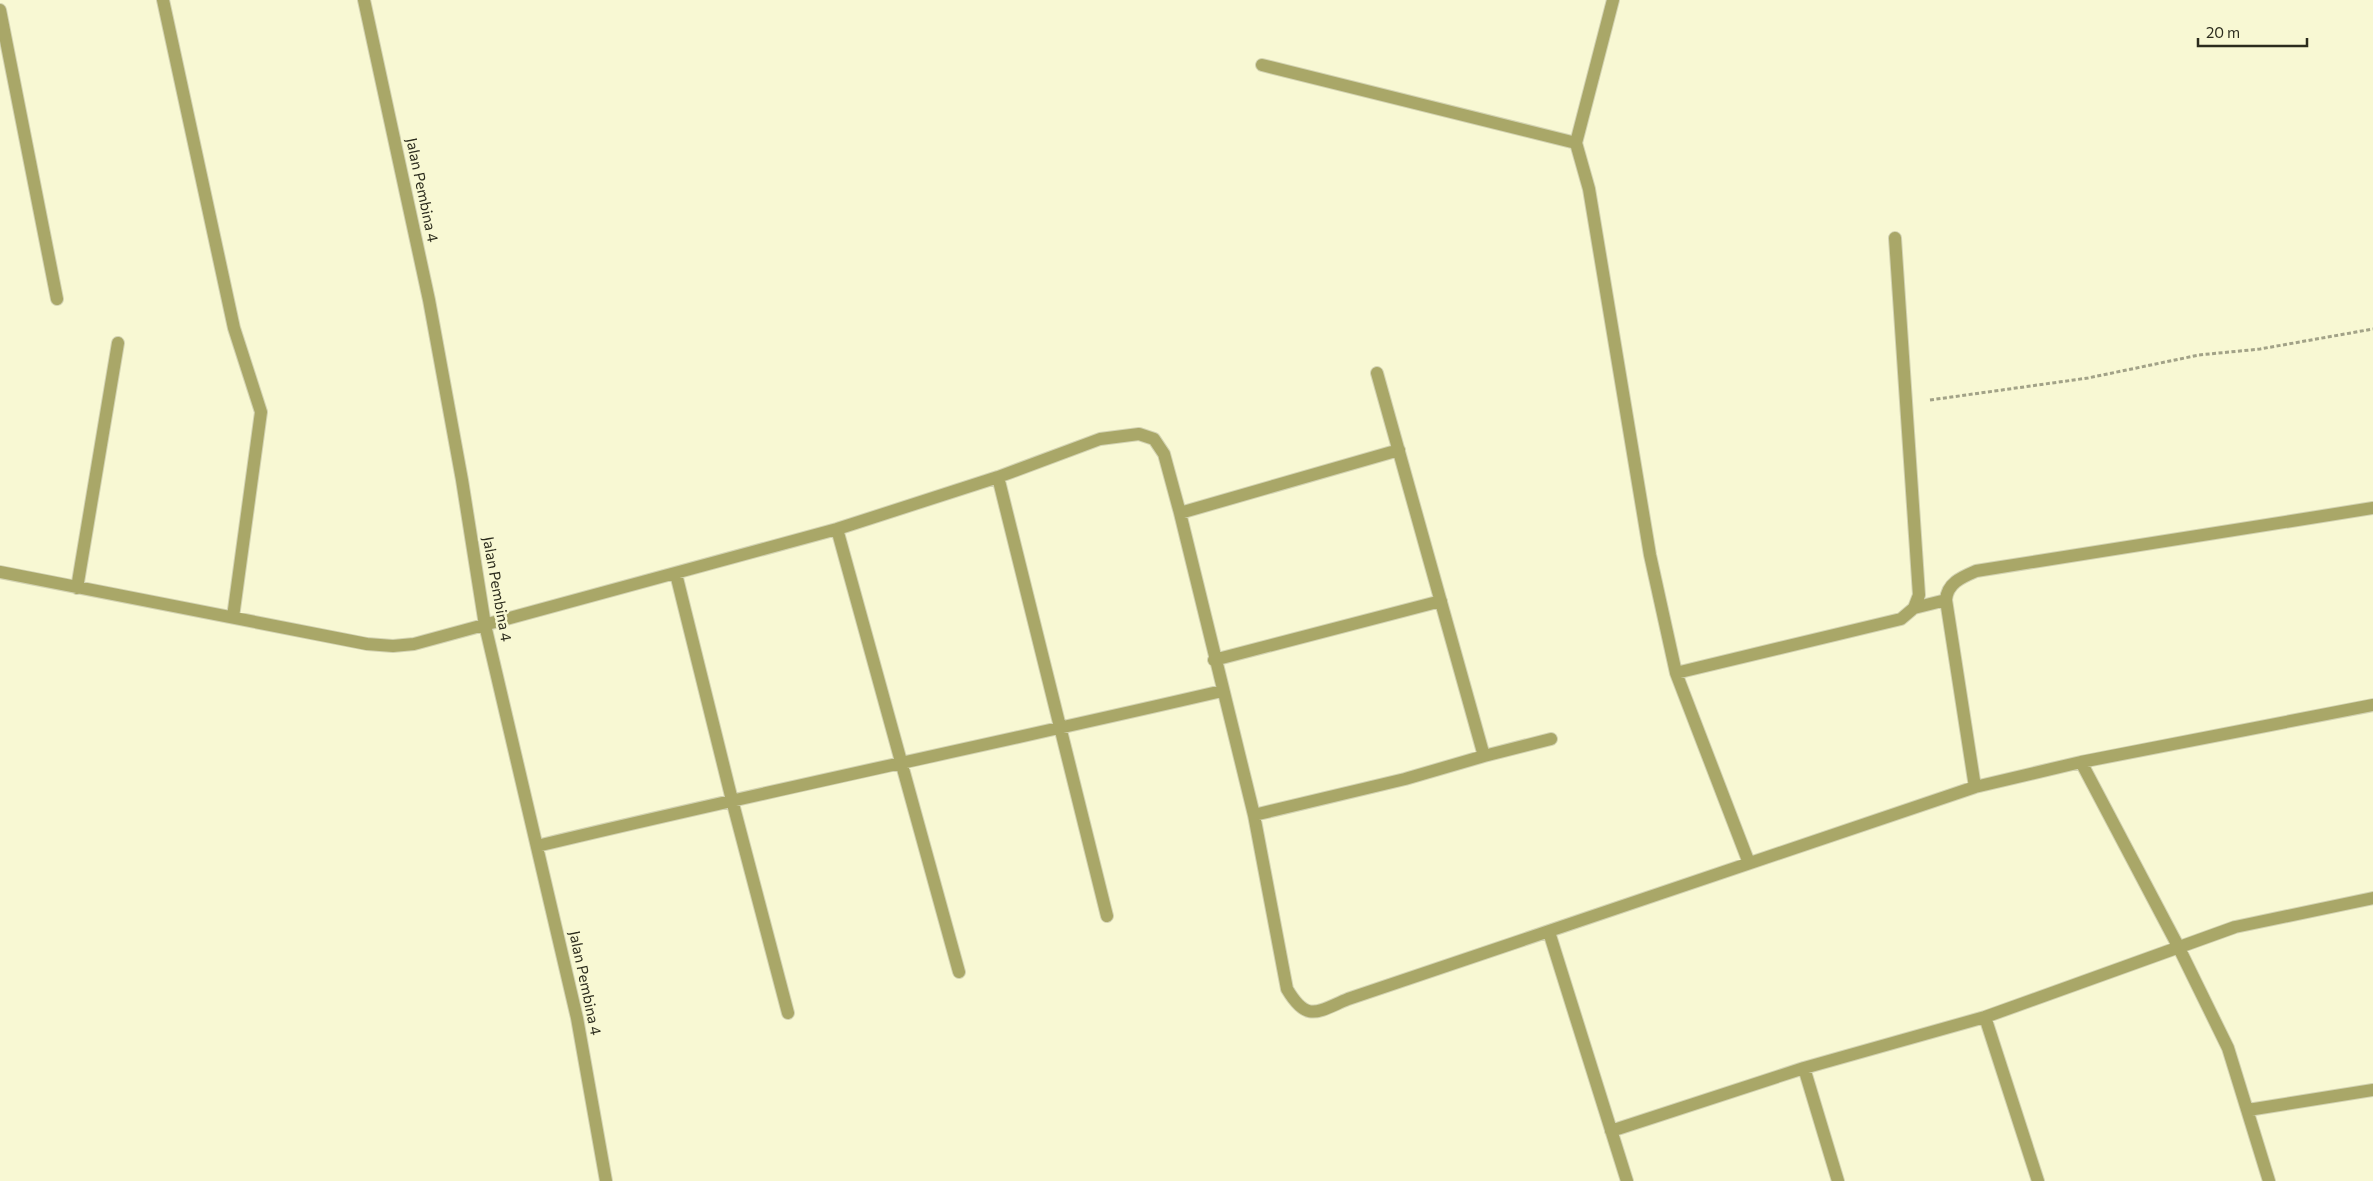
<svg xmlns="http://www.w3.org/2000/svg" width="2373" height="1181" font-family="Commissioner,sans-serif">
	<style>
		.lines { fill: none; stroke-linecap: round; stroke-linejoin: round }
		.street-casing { stroke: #d3d3b2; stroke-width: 14 }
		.path { stroke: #a2a287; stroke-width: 3; stroke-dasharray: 4 2.5; stroke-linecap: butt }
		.street { stroke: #a9a768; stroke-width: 12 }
		.labels { text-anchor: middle; stroke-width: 5; stroke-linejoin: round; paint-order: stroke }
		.street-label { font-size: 15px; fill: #2c2c1d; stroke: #f8f8d3 }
	</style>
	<rect width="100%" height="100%" fill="#f8f8d3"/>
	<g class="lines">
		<defs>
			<path id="street" d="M163,0L234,328L261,412L233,617
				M364,0L429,300L462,480L485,625L577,1018L606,1181
				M0,10L57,299
				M1262,65L1576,143L1589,189L1650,555L1676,673L1749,863
				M1576,143L1613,0
				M998,477L1107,916
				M1180,513L1399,450
				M837,529L959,972
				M0,572L367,644L393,646L414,644L837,529L998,477L1100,439L1139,434L1154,439L1164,454L1180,513L1254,815L1287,989C1307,1023 1317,1012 1348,999L1975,787L2081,762L2373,705
				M676,574L732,800L788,1013
				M77,588L118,343
				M1914,608L1946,600
				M1214,660L1441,601
				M1676,673L1901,619L1914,608L1919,595L1895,238
				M1484,756L1551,739
				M2081,762L2178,946L2228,1048L2269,1181
				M1975,787L1946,600C1947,583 1962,577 1976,571L2373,508
				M1254,815L1405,779L1484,756L1377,373
				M537,846C765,791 994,744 1222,691
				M1549,932L1627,1181
				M1985,1017L2038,1181
				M1804,1068L1838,1181
				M2248,1110L2373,1090
				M1611,1131L1804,1068L1985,1017L2235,927L2373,898"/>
		</defs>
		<!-- street casing -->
		<use href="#street" class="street-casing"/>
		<!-- path -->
		<path class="path" d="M1930,400L2088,378L2199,355L2260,349L2373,329"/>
		<!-- street -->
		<use href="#street" class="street"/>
	</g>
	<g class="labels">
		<!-- street labels -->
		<g class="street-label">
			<text transform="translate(422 190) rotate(78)" y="5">Jalan Pembina 4</text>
			<text transform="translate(497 589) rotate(80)" y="5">Jalan Pembina 4</text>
			<text transform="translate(585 983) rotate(78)" y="5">Jalan Pembina 4</text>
		</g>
	</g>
	<!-- scale -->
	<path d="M2198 38v8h109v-8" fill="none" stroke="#2c2c1d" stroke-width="2.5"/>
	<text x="2206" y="38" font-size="15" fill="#2c2c1d" stroke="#f8f8d3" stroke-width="4" paint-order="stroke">20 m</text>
</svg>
